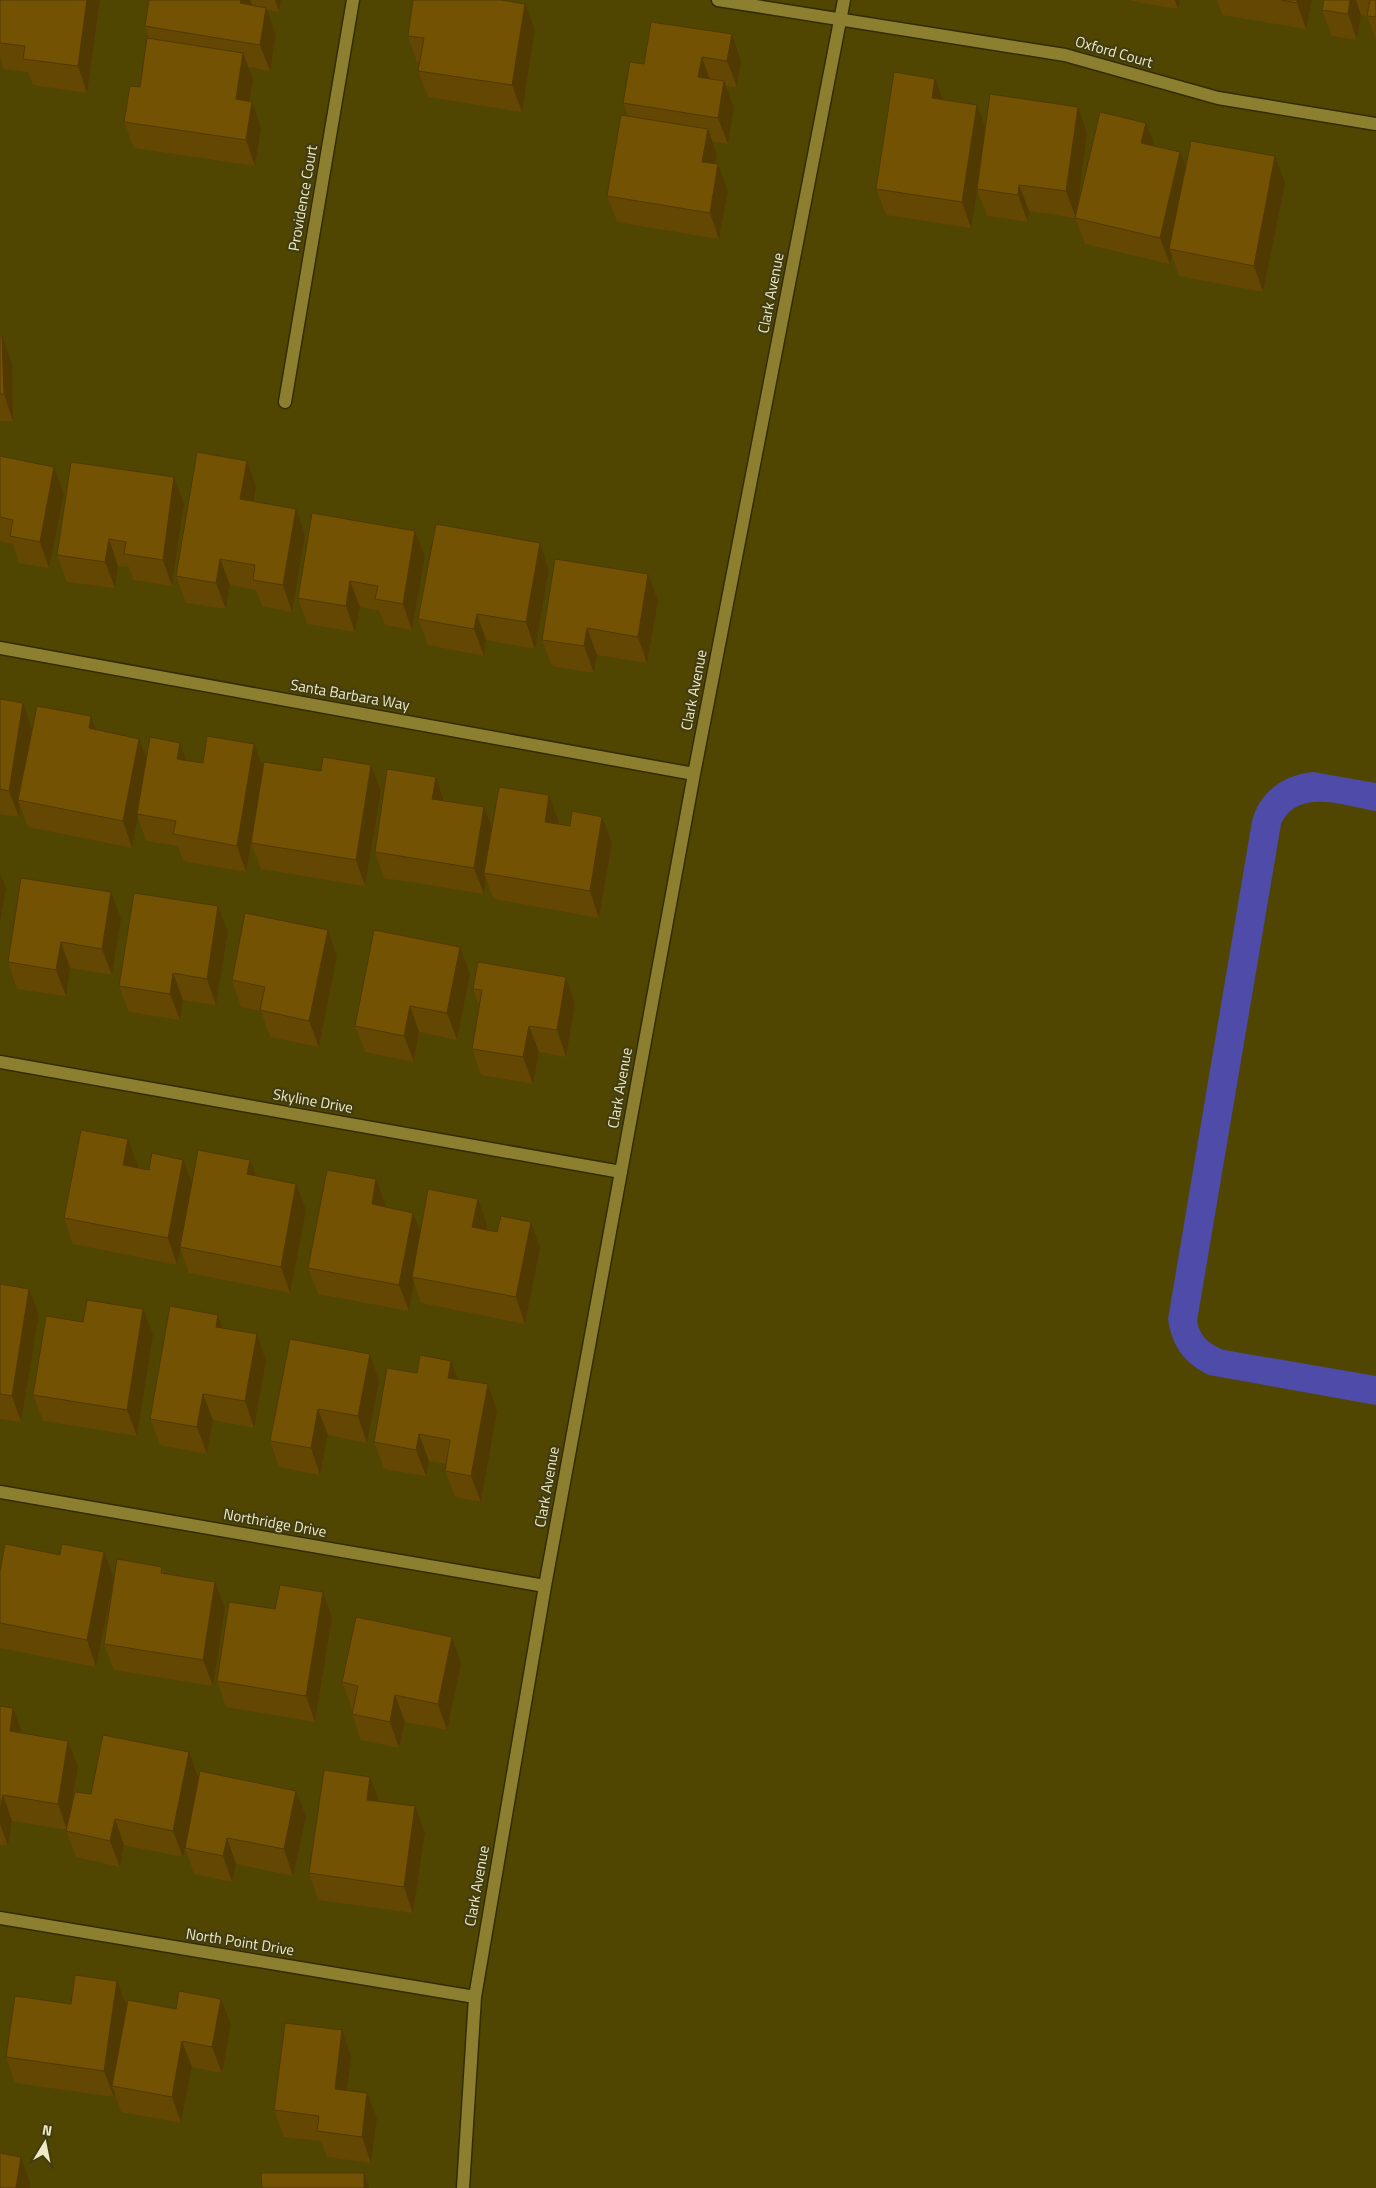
<svg xmlns="http://www.w3.org/2000/svg" width="1376" height="2188" font-family="'Titillium Web',sans-serif">
	<style>
		.green { fill: #4e4ca8 }
		.lines { fill: none; stroke-linecap: round; stroke-linejoin: round }
		.minor-casing { stroke: #332c01; stroke-width: 15 }
		.minor { stroke: #8c7f30; stroke-width: 12 }
		.wall { fill: #644703 }
		.shaded-wall { fill: #513902 }
		.building { fill: #745203; stroke: #513902 }
		.labels { text-anchor: middle; stroke-width: 4.5; stroke-linejoin: round; paint-order: stroke }
		.street-label { font-size: 15px; fill: #efeac4; stroke: #423c12 }
	</style>
	<rect width="100%" height="100%" fill="#504602"/>
	<!-- green -->
	<path class="green" d="M1313,772L1376,783V811C1345,806 1298,787 1281,824L1197,1321C1200,1337 1210,1345 1224,1350L1376,1376V1405L1209,1375C1184,1363 1172,1346 1168,1319L1252,821C1260,791 1284,775 1313,772Z"/>
	<g class="lines">
		<defs>
			<path id="minor" d="M718,0L1065,55L1218,98L1376,124
				M285,402L353,0
				M0,648L694,774
				M0,1062L621,1172
				M0,1492L545,1586
				M0,1918L475,1997
				M463,2188L475,1997L545,1586L694,774L844,0"/>
		</defs>
		<!-- minor casing -->
		<use href="#minor" class="minor-casing"/>
		<!-- minor -->
		<use href="#minor" class="minor"/>
	</g>
	<!-- wall -->
	<path class="wall" d="M0,0H100L87,93L33,85L28,72L4,69L0,57Z
		M149,0H281L279,12L267,10L276,34L270,71L249,67L253,79L250,102L261,128L255,166L134,148L124,122L140,87L149,39L145,26Z
		M1131,0H1180L1178,9L1131,1Z
		M1217,0H1312L1306,29L1222,15Z
		M1324,0H1376V40L1367,16L1361,15L1357,40L1332,36L1322,10Z
		M535,30L522,112L428,97L418,71L420,63L417,62L408,36Z
		M732,34L741,61L737,87L726,86L734,108L728,144L712,141L717,155L716,164H718L728,191L719,239L617,222L607,196L628,116L623,103L644,64Z
		M943,100L986,129L1087,133L1076,214L1154,146L1186,166L1285,183L1263,292L1179,276L1172,256L1170,264L1085,244L1075,218L1029,211L1028,222L987,216L977,190L971,228L886,215L876,189Z
		M0,336L12,363L13,421H0Z
		M0,456L54,467L64,494L49,568L19,563L13,544L0,541Z
		M247,461L256,487L254,501L305,535L292,612L262,606L256,590L230,585L226,609L186,603L176,576Z
		M174,477L184,504L172,586L133,580L129,567L118,566L115,588L67,582L57,555Z
		M415,531L425,557L412,630L385,625L379,611L360,607L355,632L307,624L298,598Z
		M540,543L549,570L535,649L486,640L484,656L428,645L418,619Z
		M648,574L658,601L647,663L597,655L594,673L552,666L542,640Z
		M0,699L23,703L32,729L31,740L96,730L146,758L180,743L186,761L203,763L254,744L263,769L321,771L371,765L381,791L365,886L261,869L251,843L246,872L183,861L178,846L146,841L138,818L132,848L28,827L20,806L19,817L0,814Z
		M436,777L444,800L484,807L492,828L549,795L559,822L558,824L612,843L599,918L494,899L486,879L484,894L384,878L375,852Z
		M111,892L121,919L112,975L70,968L66,996L17,989L8,962Z
		M218,906L228,932L216,1005L183,1000L180,1020L129,1012L119,986Z
		M328,930L337,956L319,1047L270,1037L261,1011L241,1007L232,980Z
		M460,947L470,974L457,1040L419,1032L414,1062L365,1052L355,1026Z
		M566,977L575,1004L566,1057L539,1052L533,1084L481,1075L472,1049L479,1005L473,989Z
		M128,1139L138,1166V1168L192,1183L250,1160L256,1176L296,1184L306,1210L290,1293L189,1273L180,1248L177,1265L73,1244L64,1218Z
		M376,1179L386,1206V1207L420,1232L487,1225L486,1229L497,1232L531,1222L540,1248L525,1324L421,1303L414,1283L409,1311L318,1294L308,1268Z
		M0,1284L29,1289L39,1315L21,1422L0,1419Z
		M143,1309L153,1335L137,1436L43,1421L33,1395L83,1322Z
		M218,1315L223,1328L257,1334L266,1361L254,1428L213,1420L207,1454L160,1445L150,1419Z
		M290,1339L379,1381L367,1443L328,1435L320,1475L279,1467L270,1441Z
		M417,1373L488,1384L497,1411L481,1502L455,1497L445,1471L446,1464L429,1461L426,1476L384,1469L374,1442Z
		M104,1552L114,1578L96,1667L0,1648V1571L60,1555Z
		M162,1567L164,1574L215,1582L225,1608L213,1686L114,1670L104,1644Z
		M323,1592L332,1618L315,1722L226,1707L217,1681Z
		M461,1664L447,1730L405,1722L399,1748L361,1740L352,1714L353,1709H352L342,1682Z
		M0,1706L22,1733L78,1767L70,1812L91,1794L189,1752L199,1778L306,1817L293,1876L236,1864L232,1882L194,1874L185,1848L183,1857L124,1845L120,1867L76,1857L66,1830L12,1821L8,1846L0,1845Z
		M379,1801L425,1833L413,1913L318,1900L309,1873Z
		M71,2004L126,2007L231,2025L222,2073L192,2067L181,2123L121,2112L115,2094L114,2097L15,2083L6,2057Z
		M351,2057L347,2090L367,2093L377,2119L371,2163L327,2157L321,2141L284,2137L274,2110Z"/>
	<!-- shaded-wall -->
	<path class="shaded-wall" d="M87,0H100L87,93L78,66Z
		M241,0H250L253,8L240,3Z
		M275,0H281L279,12Z
		M1175,0H1180L1178,9Z
		M1297,0H1312L1306,29L1297,3Z
		M1350,0H1356L1361,15L1357,40L1348,14Z
		M525,4L535,30L522,112L512,85Z
		M266,8L276,34L270,71L260,45Z
		M732,34L741,61L737,87L727,61Z
		M243,53L253,79L246,126L236,99Z
		M702,57L711,83L698,77Z
		M935,79L945,105L932,98Z
		M724,81L734,108L728,144L718,118Z
		M252,102L261,128L255,166L246,140Z
		M977,105L987,132L971,228L962,202Z
		M1078,107L1087,133L1076,218L1066,191Z
		M1146,123L1156,149L1141,143Z
		M708,129L717,155L712,189L702,162Z
		M1180,152L1190,178L1169,249L1172,256L1170,264L1160,238Z
		M1275,156L1285,183L1263,292L1254,266Z
		M718,164L728,191L719,239L710,213Z
		M1019,185L1029,211L1028,222L1018,195Z
		M2,336L12,363L13,421L4,394Z
		M247,461L256,487L250,525L240,499Z
		M54,467L64,494L49,568L40,542Z
		M174,477L184,504L172,586L163,560Z
		M296,509L305,535L292,612L283,585Z
		M415,531L425,557L412,630L403,604Z
		M109,539L118,566L115,588L105,562Z
		M540,543L549,570L535,649L526,622Z
		M220,559L230,585L226,609L216,583Z
		M648,574L658,601L647,663L638,637Z
		M350,581L360,607L355,632L346,606Z
		M477,614L486,640L484,656L474,629Z
		M587,628L597,655L594,673L584,646Z
		M23,703L32,729L21,801L18,800L20,806L19,817L9,791Z
		M91,716L101,743L89,728Z
		M139,739L149,765L137,814L138,818L132,848L123,821Z
		M180,743L189,769L177,759Z
		M254,744L264,770L246,872L237,846Z
		M371,765L381,791L365,886L356,860Z
		M436,777L445,804L432,799Z
		M549,795L559,822L554,848L545,822Z
		M484,807L494,833L484,873L486,879L484,894L474,868Z
		M602,817L612,843L599,918L590,891Z
		M0,873L6,888L0,923Z
		M111,892L121,919L112,975L102,949Z
		M218,906L228,932L216,1005L207,979Z
		M328,930L337,956L319,1047L309,1021Z
		M61,942L70,968L66,996L56,970Z
		M460,947L470,974L457,1040L447,1013Z
		M173,973L183,1000L180,1020L170,994Z
		M566,977L575,1004L566,1057L557,1030Z
		M410,1006L419,1032L414,1062L404,1036Z
		M529,1026L539,1052L533,1084L523,1057Z
		M128,1139L138,1166L133,1191L123,1165Z
		M183,1160L193,1186L177,1265L168,1238Z
		M250,1160L260,1186L247,1174Z
		M376,1179L386,1206L381,1230L372,1204Z
		M296,1184L306,1210L290,1293L281,1267Z
		M478,1199L487,1225L482,1253L472,1227Z
		M413,1213L423,1239L412,1277L414,1283L409,1311L399,1285Z
		M531,1222L540,1248L525,1324L516,1297Z
		M29,1289L39,1315L21,1422L12,1396Z
		M143,1309L153,1335L137,1436L127,1410Z
		M218,1315L227,1341L216,1327Z
		M257,1334L266,1361L254,1428L245,1401Z
		M370,1354L379,1381L367,1443L358,1416Z
		M451,1361L461,1387L448,1378Z
		M488,1384L497,1411L481,1502L471,1476Z
		M203,1394L213,1420L207,1454L197,1427Z
		M318,1409L328,1435L320,1475L311,1448Z
		M419,1434L429,1461L426,1476L416,1450Z
		M104,1552L114,1578L96,1667L87,1640Z
		M215,1582L225,1608L213,1686L203,1660Z
		M323,1592L332,1618L315,1722L306,1696Z
		M452,1637L461,1664L447,1730L438,1704Z
		M395,1695L405,1722L399,1748L390,1722Z
		M13,1708L23,1735L10,1731Z
		M68,1741L78,1767L67,1830L58,1804Z
		M189,1752L199,1779L183,1857L173,1831Z
		M370,1777L380,1803L367,1800Z
		M296,1791L306,1817L293,1876L284,1849Z
		M3,1795L12,1821L8,1846L0,1824V1810Z
		M415,1806L425,1833L413,1913L404,1887Z
		M115,1819L124,1845L120,1867L110,1841Z
		M227,1838L236,1864L232,1882L223,1856Z
		M117,1981L127,2007L112,2086L115,2094L114,2097L104,2071Z
		M221,1999L231,2025L222,2073L212,2047Z
		M342,2030L351,2057L344,2115L335,2089Z
		M182,2041L192,2067L181,2123L172,2097Z
		M367,2093L377,2119L371,2163L362,2137Z
		M21,2157L30,2183V2188H16Z
		M364,2173L369,2188H364Z"/>
	<!-- building -->
	<path class="building" d="M0,0H87L78,66L23,59L25,46L0,43Z
		M149,0H241L240,3L266,8L260,45L145,26Z
		M413,0H501L525,4L512,85L418,71L424,38L408,36Z
		M1281,0H1297V3Z
		M1324,0H1350L1348,14L1322,10Z
		M1370,0H1376V17L1367,16Z
		M651,22L732,34L727,61L702,57L698,77L724,81L718,118L623,103L630,62L644,64Z
		M147,38L243,53L236,99L252,102L246,140L124,122L130,86L140,87Z
		M894,72L935,79L932,98L977,105L962,202L876,189Z
		M990,94L1078,107L1066,191L1019,185L1018,195L977,189Z
		M1100,112L1146,123L1141,143L1180,152L1160,238L1075,218Z
		M621,115L708,129L702,162L718,164L710,213L607,196Z
		M1191,141L1275,156L1254,266L1169,249Z
		M0,336H2L4,394H0Z
		M197,452L247,461L240,499L296,509L283,585L253,580L255,565L220,559L216,583L176,576Z
		M0,456L54,467L40,542L10,536L13,520L0,517Z
		M71,462L174,477L163,560L124,554L126,542L109,539L105,562L57,555Z
		M312,513L415,531L403,604L375,599L378,586L350,581L346,606L298,598Z
		M436,524L540,543L526,622L477,614L474,629L418,619Z
		M555,559L648,574L638,637L587,628L584,646L542,640Z
		M0,699L23,703L9,791L0,789Z
		M37,706L91,716L89,728L139,739L123,821L18,800Z
		M207,736L254,744L237,846L173,834L176,821L137,814L150,737L180,743L177,759L203,763Z
		M323,757L371,765L356,860L251,843L264,762L321,771Z
		M387,769L436,777L432,799L484,807L474,868L375,852Z
		M499,787L549,795L545,822L570,826L572,811L602,817L590,891L484,873Z
		M21,878L111,892L102,949L61,942L56,970L8,962Z
		M134,893L218,906L207,979L173,973L170,994L119,986Z
		M245,913L328,930L309,1021L260,1010L265,987L232,980Z
		M374,930L460,947L447,1013L410,1006L404,1036L355,1026Z
		M478,962L566,977L557,1030L529,1026L523,1057L472,1049L482,990L473,989Z
		M81,1130L128,1139L123,1165L149,1170L152,1153L183,1160L168,1238L64,1218Z
		M198,1150L250,1160L247,1174L296,1184L281,1267L180,1247Z
		M327,1170L376,1179L372,1204L413,1213L399,1285L308,1268Z
		M428,1189L478,1199L472,1227L497,1232L501,1216L531,1222L516,1297L412,1277Z
		M0,1284L29,1289L12,1396L0,1394Z
		M87,1300L143,1309L127,1410L33,1395L46,1316L83,1322Z
		M170,1306L218,1315L216,1327L257,1334L245,1401L203,1394L197,1427L150,1419Z
		M290,1339L370,1354L358,1416L318,1409L311,1448L270,1441Z
		M420,1355L451,1361L448,1378L488,1384L471,1476L445,1471L450,1440L419,1434L416,1450L374,1442L387,1368L417,1373Z
		M5,1544L60,1555L62,1544L104,1552L87,1640L0,1623V1571Z
		M117,1559L162,1567L161,1573L215,1582L203,1660L104,1644Z
		M280,1585L323,1592L306,1696L217,1681L229,1602L275,1609Z
		M356,1617L452,1637L438,1704L395,1695L390,1722L352,1714L358,1686L342,1682Z
		M0,1706L13,1708L10,1731L68,1741L58,1804L3,1795L0,1810Z
		M103,1735L189,1752L173,1831L115,1819L110,1841L66,1831L75,1792L91,1794Z
		M324,1770L370,1777L367,1800L415,1806L404,1887L309,1873Z
		M200,1771L296,1791L284,1849L227,1838L223,1856L185,1848Z
		M75,1975L117,1981L104,2071L6,2057L15,1996L71,2004Z
		M179,1991L221,1999L212,2047L182,2041L172,2097L112,2086L128,2000L176,2009Z
		M285,2023L342,2030L335,2089L367,2093L362,2137L317,2131L319,2116L274,2110Z
		M0,2153L21,2157L16,2188H0Z
		M261,2173H364V2188H262Z"/>
	<g class="labels">
		<!-- street labels -->
		<g class="street-label">
			<text transform="translate(1114 52) rotate(16)" y="5">Oxford Court</text>
			<text transform="translate(303 198) rotate(-80)" y="5">Providence Court</text>
			<text transform="translate(771 293) rotate(-79)" y="5">Clark Avenue</text>
			<text transform="translate(694 690) rotate(-79)" y="5">Clark Avenue</text>
			<text transform="translate(350 695) rotate(10)" y="5">Santa Barbara Way</text>
			<text transform="translate(620 1088) rotate(-80)" y="5">Clark Avenue</text>
			<text transform="translate(313 1101) rotate(10)" y="5">Skyline Drive</text>
			<text transform="translate(547 1487) rotate(-80)" y="5">Clark Avenue</text>
			<text transform="translate(275 1523) rotate(10)" y="5">Northridge Drive</text>
			<text transform="translate(477 1886) rotate(-80)" y="5">Clark Avenue</text>
			<text transform="translate(240 1942) rotate(9)" y="5">North Point Drive</text>
		</g>
	</g>
	<!-- north arrow -->
	<g transform="translate(45 2143) rotate(10)" stroke="#423c12" stroke-width="4" paint-order="stroke">
	<path d="M0-4L9 19L0 12L-9 19Z" fill="#efeac4"/>
	<text y="-8" font-size="14" font-weight="bold" text-anchor="middle" fill="#efeac4">N</text>
	</g>
</svg>
